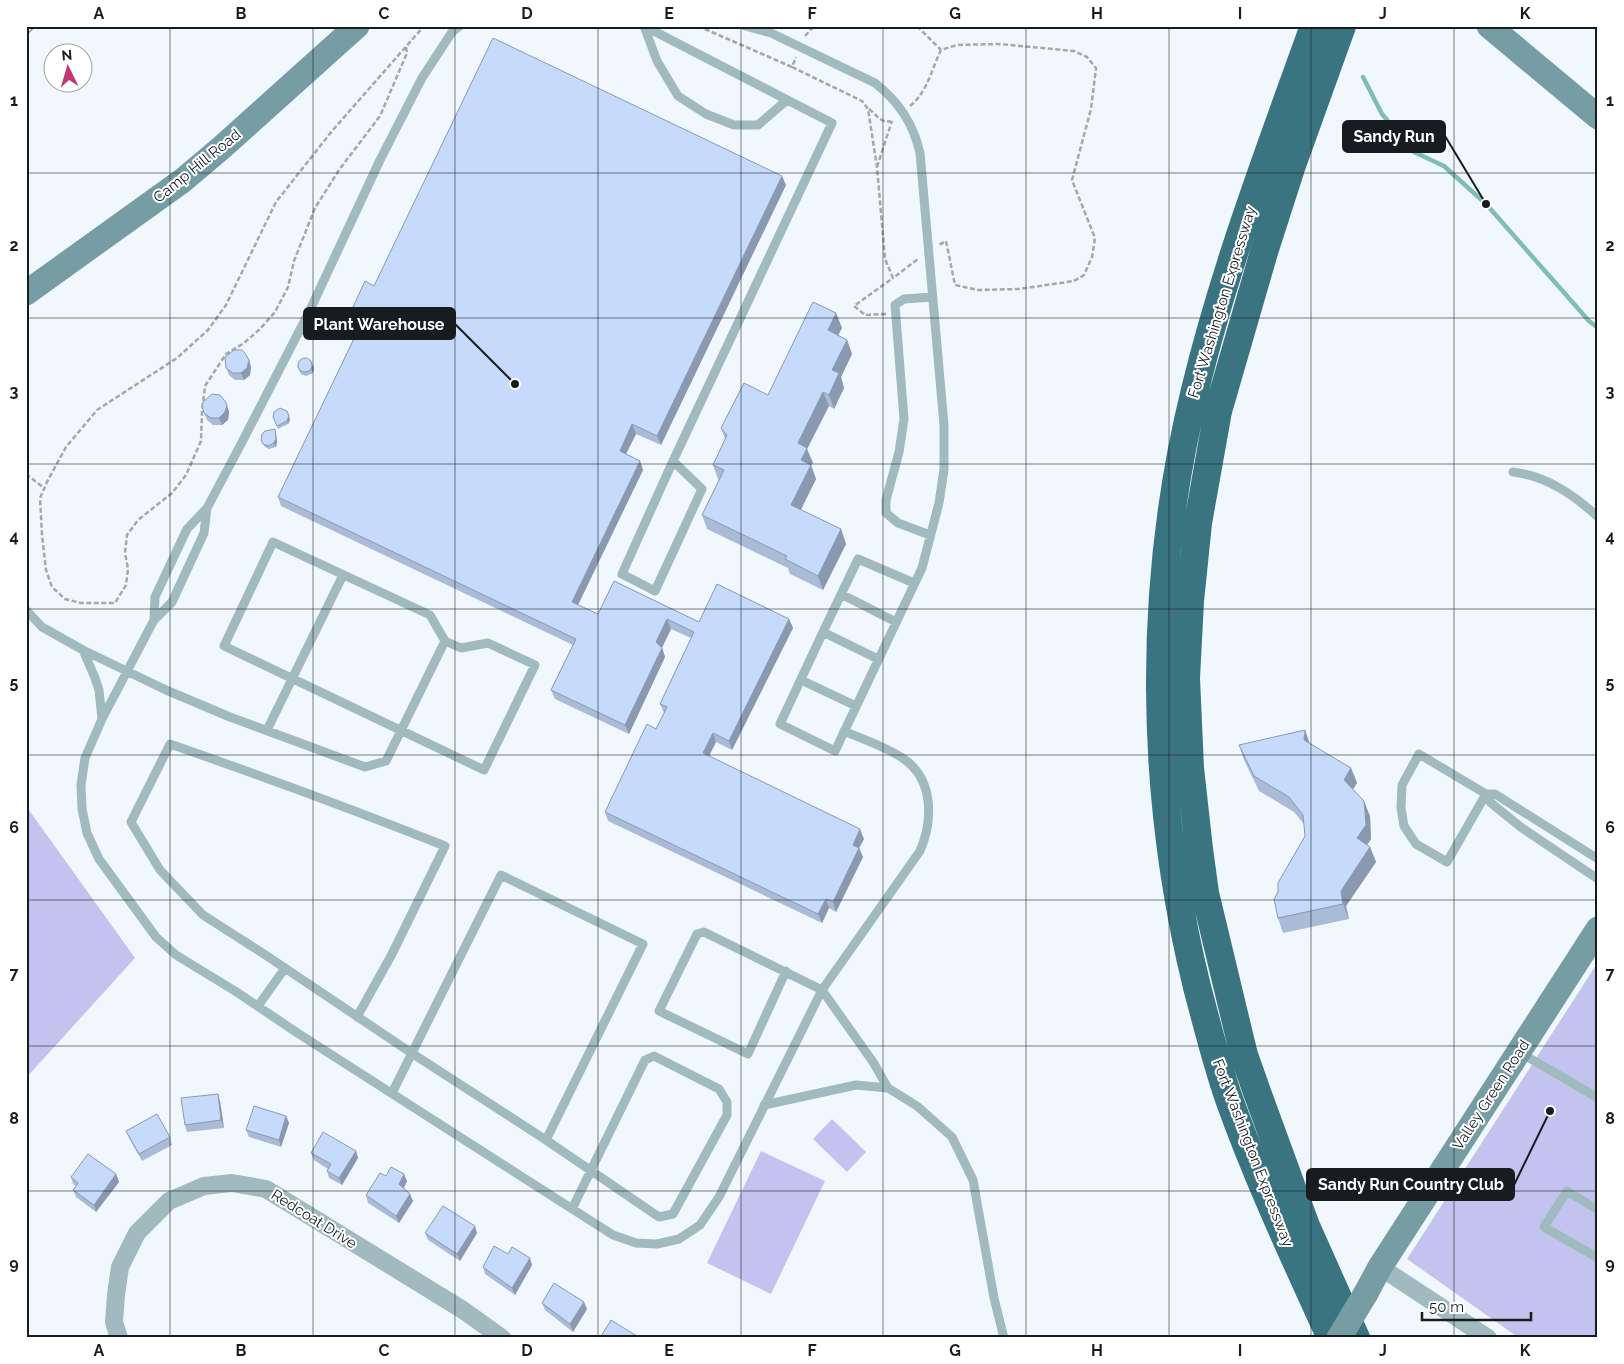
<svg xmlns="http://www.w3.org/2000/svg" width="1624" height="1364" font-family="Raleway,sans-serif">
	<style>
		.green { fill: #c2c3ee }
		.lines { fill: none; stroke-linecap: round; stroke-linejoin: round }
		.stream { stroke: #80bdb7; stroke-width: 4.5 }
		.path { stroke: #a2a9ad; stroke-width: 2.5; stroke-dasharray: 5 2.5; stroke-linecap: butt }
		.lane { stroke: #a1babf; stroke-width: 9 }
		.street { stroke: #a1babf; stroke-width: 18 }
		.secondary { stroke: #769ca4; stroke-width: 25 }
		.highway { stroke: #397480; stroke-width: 28 }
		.rail-casing { stroke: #3e4347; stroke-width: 5.5 }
		.rail { stroke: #fff; stroke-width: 4; stroke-dasharray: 11; stroke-linecap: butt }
		.secondary-bridge { stroke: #769ca4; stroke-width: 25 }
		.wall { fill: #aabbd8 }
		.shaded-wall { fill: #8b99b0 }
		.building { fill: #c6dafb; stroke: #8b99b0 }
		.grid { fill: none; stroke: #171c1f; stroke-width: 1; stroke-opacity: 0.55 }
		.labels { text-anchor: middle; stroke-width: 4; stroke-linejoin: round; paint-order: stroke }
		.street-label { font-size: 15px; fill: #171c1f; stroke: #fff }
		.leader { fill: none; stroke: #171c1f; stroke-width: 2 }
		.callout-dot { fill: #171c1f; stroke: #fff; stroke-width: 2 }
		.callout { fill: #171c1f; stroke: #171c1f; stroke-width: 2 }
		.callout-label { font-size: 16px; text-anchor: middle; font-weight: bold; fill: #fff }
		.neatline { fill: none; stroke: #171c1f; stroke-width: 2 }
		.grid-label { font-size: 16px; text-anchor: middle; font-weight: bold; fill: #171c1f }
	</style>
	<rect width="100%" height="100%" fill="#f0f8fd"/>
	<!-- green -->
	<path class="green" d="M26,806L135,958L26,1078Z
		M1598,962V1338H1519L1407,1259Z
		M832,1119L866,1152L847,1172L813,1139Z
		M761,1151L825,1181L771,1294L707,1263Z"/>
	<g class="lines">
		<!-- stream -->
		<path class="stream" d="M1363,77L1382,114L1414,152L1444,166L1486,204L1589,321L1598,328"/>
		<!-- path -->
		<path class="path" d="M698,26L792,67L796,57
			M917,26L941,50
			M805,36L814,26
			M406,47L407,53L380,116L339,170L315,208L294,261L288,287L275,312L260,329L244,343L226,354L205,386L202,412L201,441L186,475L172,493L138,520L127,535L125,553L128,569L126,585L115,603H81L65,599L52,587L46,570L42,535L40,498L48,480L66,447L97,410L177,358L208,330L226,305L276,202L332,131L424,26
			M792,67L862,101L868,109L877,167L885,259L893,278L918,259
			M910,106C927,93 932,68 941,50L957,45L999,44L1074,51L1087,57L1096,68L1091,109L1072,180L1095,238L1092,257L1084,275L1074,281L1019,289L978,290L955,285L946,241L939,245
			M869,109C877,115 881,124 891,121
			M877,167L892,121
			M886,314L865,315L854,306L893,278
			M26,474L44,488"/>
		<!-- lane -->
		<path class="lane" d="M644,26L832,123L673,461L622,574L655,591L702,489L673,461
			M644,26L657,61L678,96L706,114L734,125H758L787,100
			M745,26L771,33L875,83C899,102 913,123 920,153L944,425V469L939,503L922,568L835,751L780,724L823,632
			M1513,472C1546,476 1573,494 1598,517
			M207,508L204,533L172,602L154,620L102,719L85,758L81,785L82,809L87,833L99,859L156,937L176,955L235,991L299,1034L613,1235L636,1243L657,1244L679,1239L700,1225L719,1197L822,990L920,851C933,821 934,780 904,759C885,746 864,740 844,731
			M930,535L898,523L886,513V500L899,452L904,419L895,305L904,299L933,297
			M273,542L430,615L445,641L461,648L488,643L535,665L484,770L224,646Z
			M841,594L896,622
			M26,610L42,627L83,650L166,690L230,717L365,767L386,761L445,641
			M154,620L155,597L187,529L207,508L240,446L310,310L380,160L422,78L452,32L460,26
			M83,650L95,678L99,690L102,719
			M878,659L823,632L858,559L914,583
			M801,680L856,706
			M267,730L343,575
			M1486,794L1447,862L1416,844L1404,826L1401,808L1402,785L1419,754L1486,794H1495L1598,859
			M1486,794L1491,803L1522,828L1598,879
			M786,971L748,1054L659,1011L697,934L704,932L822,990L873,1062L888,1088L917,1106L952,1137L973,1180L994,1298L1004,1338
			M258,1006L285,968
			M357,1017L392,954L445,846C354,810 262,776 170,744L131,822L160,870L203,915L264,954L413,1054L546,1140L659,1217L673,1214L727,1115V1102L719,1089L654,1056L645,1060L572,1209
			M1519,1052L1598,1098
			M392,1093L501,875L643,944L546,1140
			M764,1105L856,1085L888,1088
			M1598,1210L1567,1191L1544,1227L1598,1258"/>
		<!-- street -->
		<path class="street" d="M1380,1267L1488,1338
			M119,1338L114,1322L116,1295L120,1267L137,1233L169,1201L204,1186L232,1183L266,1189L463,1310L502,1338"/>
		<!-- secondary -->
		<path class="secondary" d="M1489,26L1598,117
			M26,293L182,181L220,149L357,26
			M1366,1293L1380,1267L1598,929"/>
		<!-- highway -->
		<path class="highway" d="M1314,26C1271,146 1225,266 1195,390C1147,585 1149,792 1197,987C1207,1024 1216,1062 1229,1099C1258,1180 1295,1259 1331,1338
			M1342,26L1292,165L1264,252L1218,411L1198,523L1190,601L1186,678L1190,768L1199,849L1205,893L1235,1018L1244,1055L1257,1092L1306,1226L1356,1338"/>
		<defs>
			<path id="rail" d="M26,32L32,26"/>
		</defs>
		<!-- rail casing -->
		<use href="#rail" class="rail-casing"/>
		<!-- rail -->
		<use href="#rail" class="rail"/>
		<!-- secondary-bridge -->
		<path class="secondary-bridge" d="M1339,1338L1366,1293"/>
	</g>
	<!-- wall -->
	<path class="wall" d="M786,185L661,445L636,434L626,454L640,461L643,470L578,605L598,614L699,622L789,619L793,628L732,750L716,742L709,756L864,839L859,848L863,857L836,912L829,908L822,923L608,821L605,812L656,729L664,713L660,704L691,638L671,629L662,647L665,657L629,734L555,699L551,690L573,645L281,506L278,497L358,330L351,327L348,318L374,286Z
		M836,313L842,328L838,335L847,340L852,354L841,377L844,388L834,409L829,406L807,449L813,463L811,465L816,479L801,510L841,529L846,544L823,590L790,574L788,568L707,529L702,515L719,480L718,479L713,465L725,439L721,428L768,395Z
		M249,360L251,367L250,375L244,380H235L229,375L226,368Z
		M311,360L314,368L313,373L306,376L301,374L297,366Z
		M225,401L229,412L228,420L222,425H213L207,420L204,413Z
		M287,411L290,420L288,424L278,429L273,417Z
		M276,433L277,442L276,447L269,449L265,447L261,440Z
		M1309,743L1351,768L1357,783L1353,789L1370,816L1371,839L1367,845L1370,847L1376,862L1346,906L1349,919L1283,933L1278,918V892L1305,836L1304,824L1294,812L1259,791L1244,760L1239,745Z
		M220,1101L224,1128L187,1132L185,1125Z
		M286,1116L289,1123L281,1147L249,1137L246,1130Z
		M126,1131L170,1137L172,1145L142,1161L129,1138Z
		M356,1151L358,1158L342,1185L329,1178L327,1171L328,1169L314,1160L311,1153Z
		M116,1174L119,1182L96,1212L76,1197L73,1190L76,1186L73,1184L71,1177Z
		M386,1176L407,1181L404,1188L413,1201L399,1223L368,1203L366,1195Z
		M425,1233H477L460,1261L428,1240Z
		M508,1254L532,1265L515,1295L485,1274L483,1267Z
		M542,1303L587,1309L573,1332L545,1310Z"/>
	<!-- shaded-wall -->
	<path class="shaded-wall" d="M782,176L786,185L661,445L657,436Z
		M836,313L842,328L833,345L828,330Z
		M847,340L852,354L841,377L844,388L834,409L829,395L832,370Z
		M249,360L251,367L250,375L244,380L241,373Z
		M313,365L314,368L313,373L311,369Z
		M823,392L829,406L807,449L813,463L811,465L816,479L796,519L791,505L801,460L798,443Z
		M227,405L229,412L228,420L222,425L219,418Z
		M289,416L290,420L288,424L287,421Z
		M632,424L636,434L623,460L620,451Z
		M275,429L277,442L276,447L274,443Z
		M640,461L643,470L575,611L572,602Z
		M841,529L846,544L823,590L818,576Z
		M667,619L671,629L660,652L656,642Z
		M789,619L793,628L732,750L729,741Z
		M662,648L665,657L629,734L625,725Z
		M1305,730L1310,744L1304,740Z
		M713,733L716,742L706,762L703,753Z
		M1351,768L1357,783L1350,794L1344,780Z
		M1364,801L1370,816L1371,839L1362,852L1357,838Z
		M860,829L864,839L859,848L863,857L836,912L833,902L853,845Z
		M1370,847L1376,862L1346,906L1349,919L1343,904L1341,891Z
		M826,899L829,908L822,923L818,914Z
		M218,1094L220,1101L224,1128L221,1120Z
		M286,1116L289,1123L281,1147L279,1140Z
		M356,1151L358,1158L342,1185L339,1178Z
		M116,1174L119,1182L96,1212L94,1205Z
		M404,1174L407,1181L402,1192L399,1184Z
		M410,1194L413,1201L399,1223L396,1216Z
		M475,1226L477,1233L460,1261L457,1254Z
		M530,1258L532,1265L515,1295L512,1288Z
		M584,1302L587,1309L573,1332L570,1324Z"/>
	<!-- building -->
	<path class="building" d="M493,38L782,176L657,436L632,424L620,451L640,461L572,602L598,614L614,581L699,622L717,584L789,619L729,741L713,733L703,753L860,829L853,845L859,848L833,902L826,899L818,914L605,812L647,724L656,729L667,707L660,704L694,632L667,619L656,642L662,648L625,725L551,690L576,639L278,497L361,324L348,318L365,281L374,286Z
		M813,302L836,313L828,330L847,340L832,370L839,373L829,395L823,392L798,443L807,448L801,460L811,465L791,505L841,529L818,576L785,559L787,556L702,515L724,470L713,465L727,435L721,428L744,383L768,395Z
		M234,350H242L245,353L249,360L247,368L241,373H233L226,368L225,357Z
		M298 365a7 7 0 1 1 14 0a7 7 0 1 1-14 0Z
		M212,394L220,395L225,401L227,405L225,412L219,418H211L204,413L202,406L203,402Z
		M280,408L287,411L289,416L287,421L277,426L273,417L274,412Z
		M275,429L276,438L274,443L268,446L263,444L261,440L262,434L265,431Z
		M1305,730L1304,740L1351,768L1344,780L1364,801L1366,825L1357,838L1370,847L1341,891L1343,904L1278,918L1274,899L1278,892V883L1305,836L1303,815L1289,797L1254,776L1239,745Z
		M218,1094L221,1120L185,1125L181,1098Z
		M254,1106L286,1116L279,1140L246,1130Z
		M157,1114L170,1137L139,1154L126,1131Z
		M323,1132L356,1151L339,1178L327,1171L331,1164L311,1153Z
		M88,1154L116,1174L94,1205L73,1190L78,1183L71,1177Z
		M391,1167L404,1174L399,1184L410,1194L396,1216L366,1195L380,1173L386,1176Z
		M443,1206L475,1226L457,1254L425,1233Z
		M494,1246L508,1254L512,1247L530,1258L512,1288L483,1267Z
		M554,1283L584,1302L570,1324L542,1303Z
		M611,1320L640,1338H600Z"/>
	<!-- grid -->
	<path class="grid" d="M170,26V1338M313,26V1338M455,26V1338M598,26V1338M741,26V1338M883,26V1338M1026,26V1338M1169,26V1338M1311,26V1338M1454,26V1338M26,173H1598M26,318H1598M26,464H1598M26,609H1598M26,755H1598M26,900H1598M26,1046H1598M26,1191H1598"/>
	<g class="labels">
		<!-- street labels -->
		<g class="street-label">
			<text transform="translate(197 166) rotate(-39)" y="5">Camp Hill Road</text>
			<text transform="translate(1222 302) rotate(-73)" y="5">Fort Washington Expressway</text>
			<text transform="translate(1491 1095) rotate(-57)" y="5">Valley Green Road</text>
			<text transform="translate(1253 1153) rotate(69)" y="5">Fort Washington Expressway</text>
			<text transform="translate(314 1219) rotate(32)" y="5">Redcoat Drive</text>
		</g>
	</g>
	<!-- callouts -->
	<path class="leader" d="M1486 204L1445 136M515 384L455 324M1550 1111L1514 1185"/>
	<g class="callout-dot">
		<circle cx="1486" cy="204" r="5"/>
		<circle cx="515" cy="384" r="5"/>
		<circle cx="1550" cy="1111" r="5"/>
	</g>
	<g class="callout">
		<rect x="1343" y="121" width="102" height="31" rx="5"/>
		<rect x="304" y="308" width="151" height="31" rx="5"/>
		<rect x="1307" y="1169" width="207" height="31" rx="5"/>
	</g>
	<g class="callout-label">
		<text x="1394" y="142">Sandy Run</text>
		<text x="379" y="330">Plant Warehouse</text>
		<text x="1411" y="1190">Sandy Run Country Club</text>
	</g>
	<!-- border -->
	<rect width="1624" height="1364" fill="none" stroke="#ffffff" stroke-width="55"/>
	<!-- north arrow -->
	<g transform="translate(68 68) rotate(355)"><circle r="24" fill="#ffffff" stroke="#a2a4a5"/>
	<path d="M0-4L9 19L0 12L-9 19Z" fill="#bf3775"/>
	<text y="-8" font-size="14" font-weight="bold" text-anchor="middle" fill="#171c1f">N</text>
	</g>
	<!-- scale -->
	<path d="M1422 1312v8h109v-8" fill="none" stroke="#171c1f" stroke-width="2.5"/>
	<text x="1429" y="1312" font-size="15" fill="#171c1f" stroke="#ffffff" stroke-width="4" paint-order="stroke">50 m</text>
	<rect x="28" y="28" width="1568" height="1308" class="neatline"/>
	<g class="grid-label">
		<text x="99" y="19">A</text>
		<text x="241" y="19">B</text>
		<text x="384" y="19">C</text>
		<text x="527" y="19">D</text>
		<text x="669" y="19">E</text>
		<text x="812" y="19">F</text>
		<text x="955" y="19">G</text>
		<text x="1097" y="19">H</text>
		<text x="1240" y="19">I</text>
		<text x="1383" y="19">J</text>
		<text x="1525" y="19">K</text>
		<text x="14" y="106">1</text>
		<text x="1610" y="106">1</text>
		<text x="14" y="251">2</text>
		<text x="1610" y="251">2</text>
		<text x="14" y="397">3</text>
		<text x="1610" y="397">3</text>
		<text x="14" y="542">4</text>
		<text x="1610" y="542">4</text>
		<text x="14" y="688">5</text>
		<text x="1610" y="688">5</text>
		<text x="14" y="833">6</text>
		<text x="1610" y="833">6</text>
		<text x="14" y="979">7</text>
		<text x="1610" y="979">7</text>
		<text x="14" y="1124">8</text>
		<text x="1610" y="1124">8</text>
		<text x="14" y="1269">9</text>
		<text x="1610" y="1269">9</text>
		<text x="99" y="1356">A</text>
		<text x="241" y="1356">B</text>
		<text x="384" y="1356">C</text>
		<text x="527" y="1356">D</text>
		<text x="669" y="1356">E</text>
		<text x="812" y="1356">F</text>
		<text x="955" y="1356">G</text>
		<text x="1097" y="1356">H</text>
		<text x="1240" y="1356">I</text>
		<text x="1383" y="1356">J</text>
		<text x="1525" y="1356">K</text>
	</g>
</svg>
